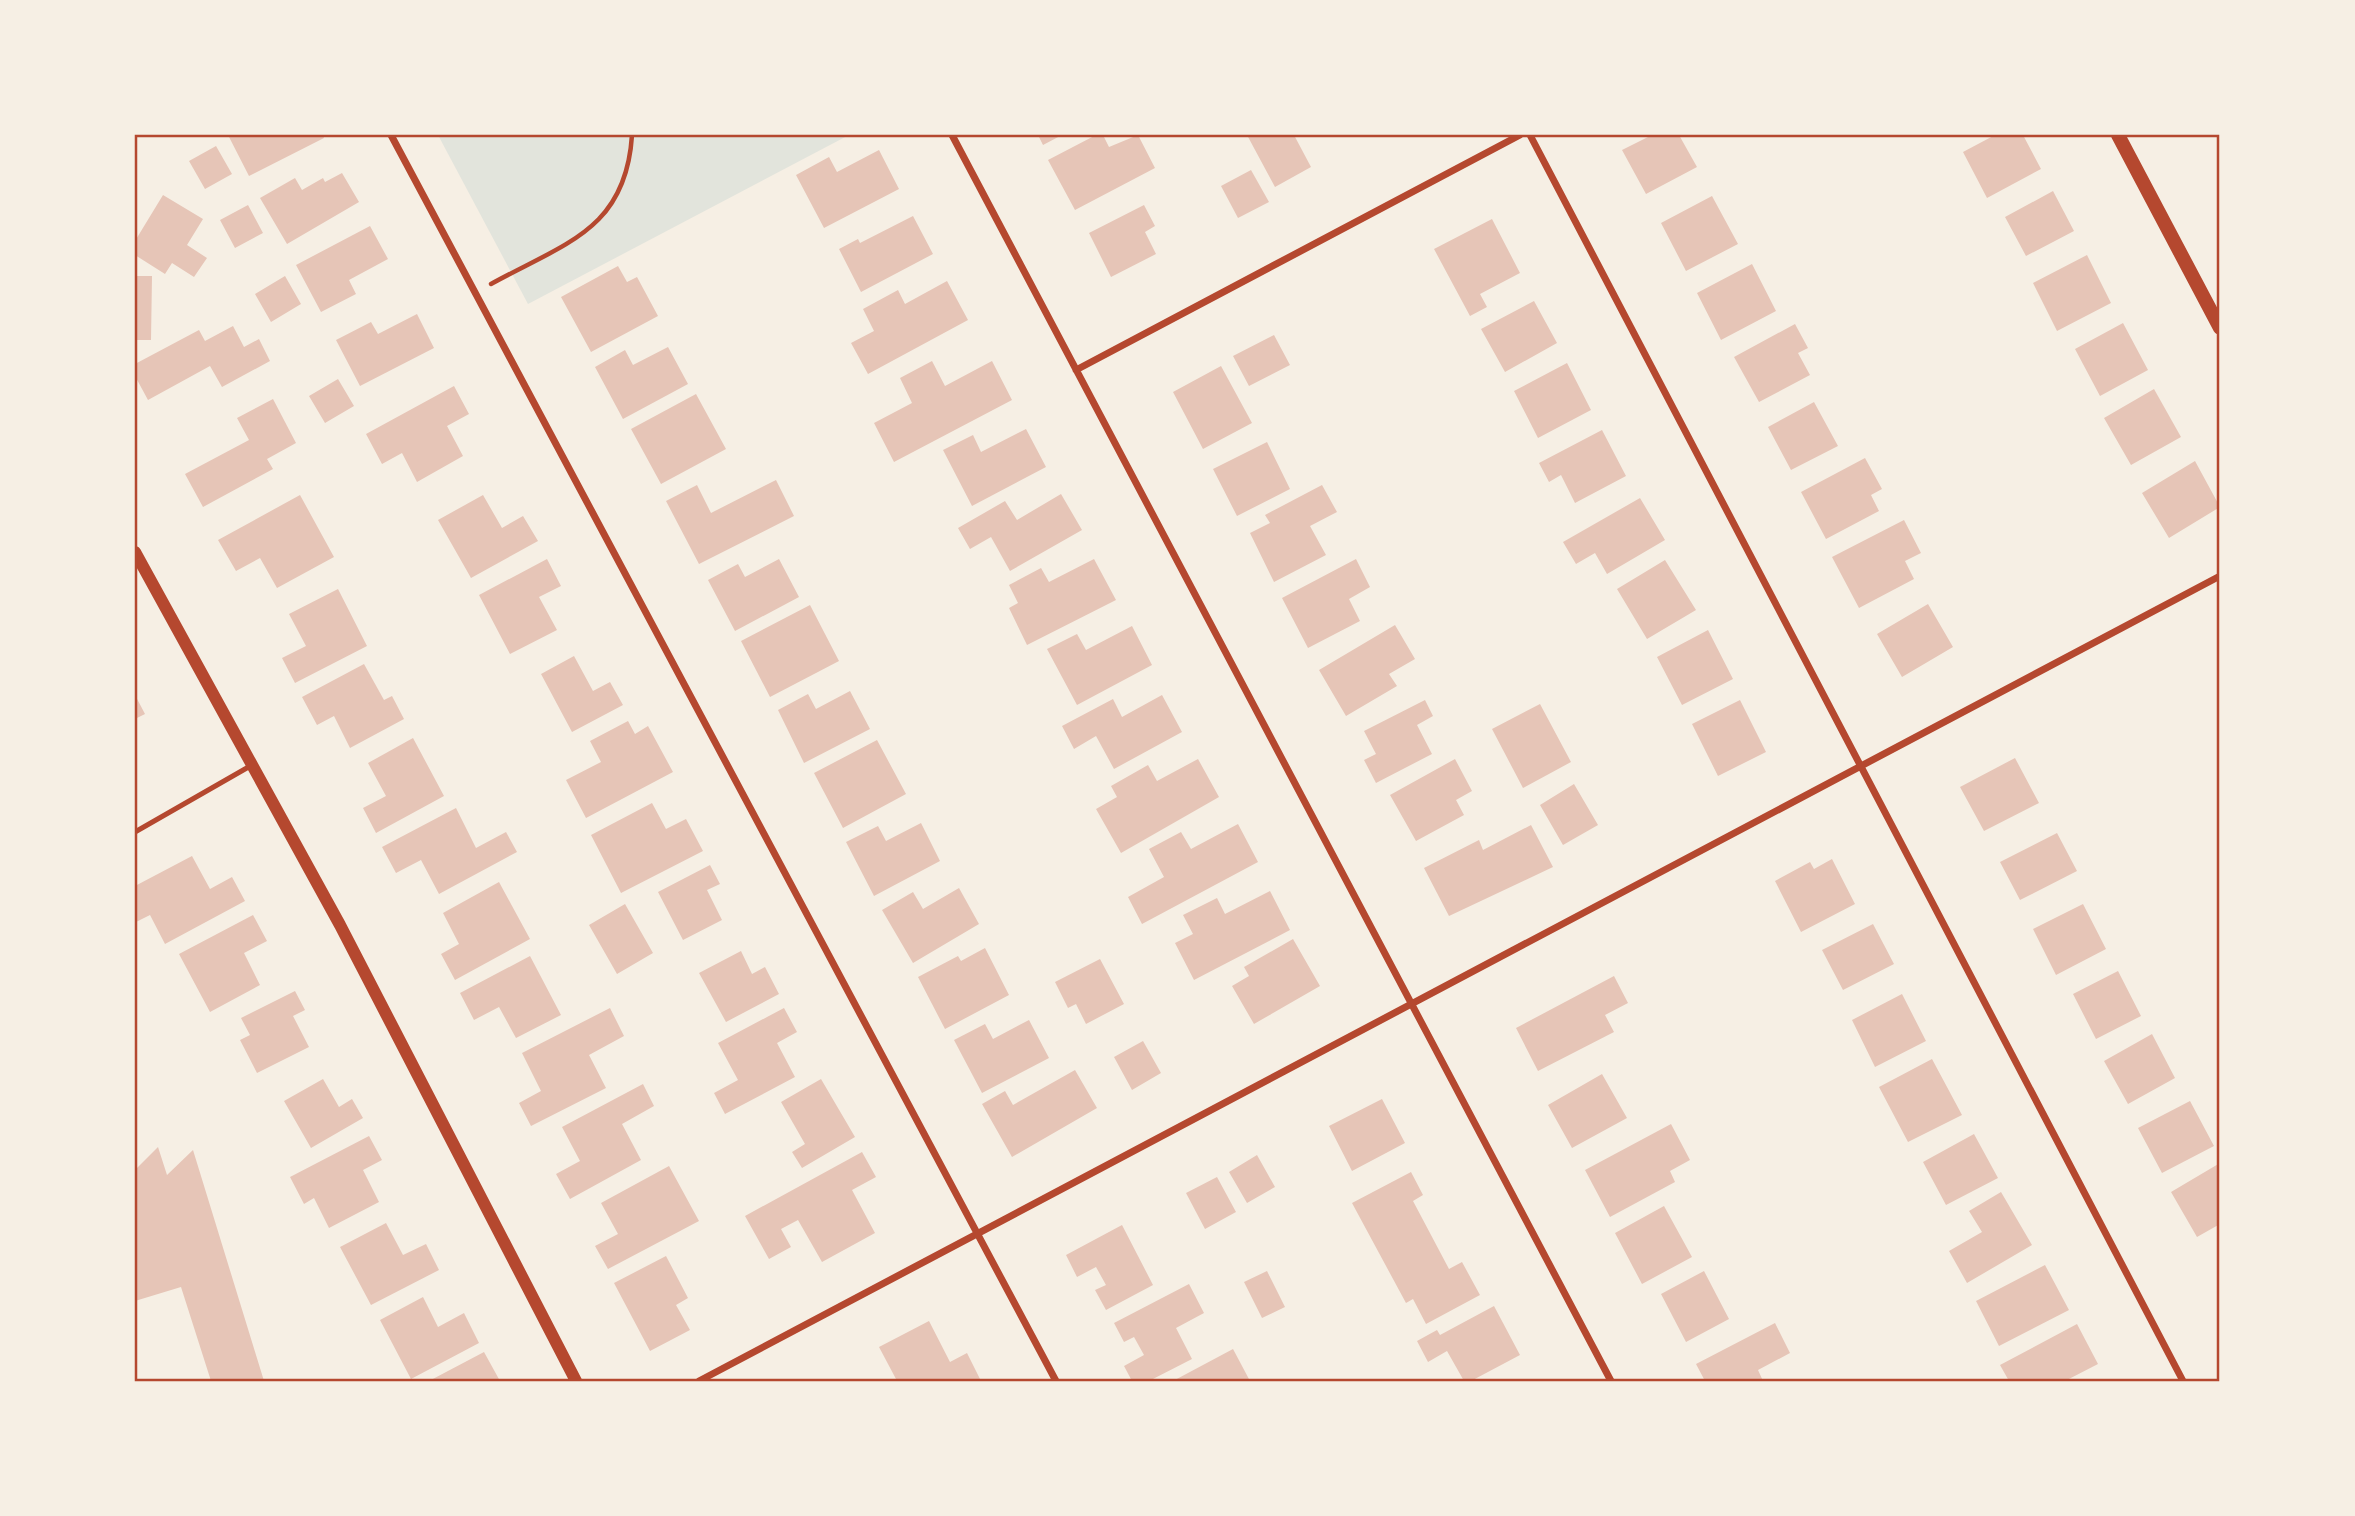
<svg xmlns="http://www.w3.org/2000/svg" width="2355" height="1516" font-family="'Public Sans',sans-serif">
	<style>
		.green { fill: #e2e4dc }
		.building { fill: #e6c5b7 }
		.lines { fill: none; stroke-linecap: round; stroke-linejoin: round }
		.path { stroke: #b5482f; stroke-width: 4.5 }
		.service { stroke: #b5482f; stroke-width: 5 }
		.minor { stroke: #b5482f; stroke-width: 7 }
		.tertiary { stroke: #b5482f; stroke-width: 12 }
		.secondary { stroke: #b5482f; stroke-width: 14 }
		.neatline { fill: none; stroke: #b5482f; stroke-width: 2.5 }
	</style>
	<rect width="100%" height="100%" fill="#f6efe4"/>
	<!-- green -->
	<path class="green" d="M438,135H849L528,304Z"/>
	<!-- building -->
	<path class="building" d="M228,135H323L324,138L249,176Z
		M1038,135H1062L1043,145Z
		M1096,135H1103L1109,147L1138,135L1155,168L1075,210L1048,160Z
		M1247,135H1294L1311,167L1275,187Z
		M1652,135H1679L1697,167L1646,194L1622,150Z
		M1995,135H2023L2041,169L1987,198L1963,152Z
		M216,146L232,174L205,189L189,161Z
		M879,150L899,189L824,228L796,175L829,157L837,172Z
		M1251,170L1269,202L1238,218L1221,186Z
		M342,173L359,202L287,244L260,198L295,178L302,190L323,178L325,182Z
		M2053,191L2074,231L2026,256L2005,217Z
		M163,195L203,219L187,245L207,258L194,277L172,263L165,274L135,255V241Z
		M1712,196L1738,244L1686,271L1661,223Z
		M248,205L263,233L235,248L220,220Z
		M1144,205L1155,226L1145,232L1156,254L1111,277L1089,233Z
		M913,216L933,254L861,292L839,249L858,239L860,243Z
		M1492,219L1520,273L1480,294L1487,307L1470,316L1434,249Z
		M370,226L388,259L349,280L356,294L321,312L296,265Z
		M2087,255L2111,303L2057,331L2033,283Z
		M1752,264L1776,311L1721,340L1697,293Z
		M618,266L627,282L637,277L658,316L591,352L561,297Z
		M135,276H152L151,340H135Z
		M285,276L301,304L271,322L255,294Z
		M947,281L968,320L868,374L851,343L874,331L863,309L898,290L905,304Z
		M1534,301L1557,343L1505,372L1481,329Z
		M417,314L434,348L360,386L336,340L371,322L378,334Z
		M2123,323L2148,370L2100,396L2075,349Z
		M1795,324L1808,348L1798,353L1810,375L1759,402L1734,357Z
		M233,326L244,347L259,339L270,361L222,387L210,366L148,400L135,376V364L199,330L205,341Z
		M1274,335L1290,365L1249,386L1233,356Z
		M668,347L688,384L623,419L595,367L625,350L633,365Z
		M932,361L945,386L992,361L1012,400L894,462L874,423L912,403L900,378Z
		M1567,363L1591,410L1538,438L1514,391Z
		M1221,366L1252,423L1203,449L1173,392Z
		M338,379L354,406L325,423L309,396Z
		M454,386L469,414L447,426L463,456L417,482L402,453L382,464L366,434Z
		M2154,389L2181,437L2131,465L2104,418Z
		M696,394L726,449L661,484L631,429Z
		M273,399L296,443L267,459L273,469L203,507L185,474L249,440L237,418Z
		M1814,402L1838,446L1791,470L1768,427Z
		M1026,429L1046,467L972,506L943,450L973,435L981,452Z
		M1602,430L1626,476L1575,503L1561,475L1549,482L1539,463Z
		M1267,442L1290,489L1237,516L1213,469Z
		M1865,458L1882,489L1871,495L1879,511L1826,539L1801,492Z
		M2195,461L2220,507L2169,538L2142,493Z
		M776,480L794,516L699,564L666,501L697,485L711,513Z
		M1322,485L1337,512L1310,526L1326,555L1274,582L1250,533L1270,523L1265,515Z
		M1061,494L1082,530L1010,571L991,537L970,549L958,528L1005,501L1017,520Z
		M300,495L334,557L277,588L260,558L236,571L218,540Z
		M483,495L502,528L523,516L538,541L471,578L438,520Z
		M1640,498L1665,540L1607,574L1595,553L1576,564L1563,542Z
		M1904,520L1921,553L1905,561L1914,579L1859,608L1832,557Z
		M547,559L561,586L539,597L557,630L510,654L479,595Z
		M779,559L799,597L735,631L708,580L738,564L745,577Z
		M1094,559L1116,600L1027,645L1009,608L1018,603L1009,585L1041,568L1049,582Z
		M1356,559L1370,587L1349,599L1360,621L1308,648L1282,598Z
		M1665,560L1696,610L1647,639L1617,589Z
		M338,589L367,646L295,683L282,658L306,646L289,614Z
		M1928,604L1953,647L1902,677L1877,634Z
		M810,605L839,661L770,697L741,641Z
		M1395,625L1415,659L1389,674L1397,686L1346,716L1319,670Z
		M1132,626L1152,665L1077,705L1047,649L1077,634L1086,650Z
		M1708,630L1733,679L1682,705L1657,657Z
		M574,656L593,691L610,682L623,705L572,732L541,674Z
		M364,664L384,700L392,696L404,719L350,748L334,716L317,725L302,697Z
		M850,691L870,729L804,763L778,710L808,694L816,709Z
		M135,695L145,714L135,719Z
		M1162,695L1182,732L1114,769L1096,736L1074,749L1062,726L1113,699L1122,717Z
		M1425,700L1433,716L1417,725L1432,754L1376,783L1364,760L1376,754L1364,731Z
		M1740,700L1766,752L1718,776L1692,724Z
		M1540,704L1571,762L1523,788L1492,729Z
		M628,721L635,734L648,726L673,772L586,818L566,780L601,762L590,741Z
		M413,738L444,796L376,833L363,808L386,796L368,763Z
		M877,740L906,794L843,828L814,773Z
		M2015,758L2039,803L1984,831L1960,787Z
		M1198,759L1219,797L1121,853L1096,809L1117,797L1111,786L1148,765L1157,781Z
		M1455,759L1472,791L1456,800L1464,815L1416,841L1390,795Z
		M1574,784L1598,825L1563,845L1540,805Z
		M652,803L666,829L686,819L703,851L621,893L591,835Z
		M456,808L476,848L506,832L517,852L439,894L421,860L396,873L382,847Z
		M921,823L940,861L874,896L846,842L878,826L886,841Z
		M1238,824L1258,862L1142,924L1128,897L1164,877L1149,849L1181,832L1191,849Z
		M1531,825L1553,867L1449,916L1424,868L1479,840L1483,850Z
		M2057,833L2077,871L2020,900L2000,862Z
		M192,856L210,889L232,877L245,901L165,944L150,915L136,922L135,919V886Z
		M1832,859L1855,904L1801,932L1775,881L1810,862L1814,869Z
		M710,865L720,884L707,890L722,920L683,940L658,892Z
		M499,882L530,939L455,980L441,954L459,944L443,913Z
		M959,888L979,924L913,963L882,910L913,892L923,909Z
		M1270,891L1290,930L1194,980L1175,943L1193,934L1183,915L1217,898L1225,914Z
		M625,904L653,953L617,974L589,925Z
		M2083,904L2106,949L2056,975L2033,929Z
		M253,915L267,941L244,953L260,985L210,1012L179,954Z
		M1873,924L1894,964L1843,990L1822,950Z
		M1293,939L1320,986L1254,1024L1232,986L1249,976L1244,967Z
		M985,948L1009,995L945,1029L918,977L958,956L961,961Z
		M741,951L752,974L765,967L779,994L726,1022L699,973Z
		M530,956L561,1015L516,1038L499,1007L474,1020L460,993Z
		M1100,959L1124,1004L1086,1024L1076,1004L1068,1008L1055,982Z
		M2118,971L2141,1016L2096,1039L2073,994Z
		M1614,976L1628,1003L1605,1015L1614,1032L1538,1071L1516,1028Z
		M295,991L305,1010L293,1016L309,1047L257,1073L240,1040L250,1035L241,1018Z
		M1902,994L1926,1041L1875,1067L1852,1020Z
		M610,1008L624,1036L589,1055L606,1088L531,1126L519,1103L541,1091L522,1053Z
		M784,1008L797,1032L777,1043L795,1077L725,1114L714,1093L738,1080L718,1043Z
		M1029,1020L1049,1058L982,1093L954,1040L985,1024L993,1039Z
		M2152,1034L2175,1078L2128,1104L2104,1061Z
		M1143,1041L1161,1073L1132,1090L1114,1057Z
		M1932,1059L1962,1115L1908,1142L1879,1087Z
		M1075,1070L1097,1108L1012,1157L982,1104L1005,1091L1013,1105Z
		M1602,1074L1627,1118L1572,1148L1548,1105Z
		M323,1079L339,1107L352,1099L363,1118L311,1148L284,1101Z
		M821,1079L855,1137L802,1168L792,1152L805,1144L781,1102Z
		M643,1084L654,1106L622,1124L641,1160L570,1199L556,1174L580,1161L562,1127Z
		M1382,1099L1405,1143L1352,1171L1329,1126Z
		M2190,1101L2214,1146L2162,1173L2138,1128Z
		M1671,1124L1690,1160L1670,1171L1675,1182L1610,1217L1585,1170Z
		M1974,1134L1998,1178L1946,1205L1923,1162Z
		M369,1136L382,1160L363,1170L379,1202L329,1228L314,1198L304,1204L290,1177Z
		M158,1147L167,1175L193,1150L264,1381H211L181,1287L135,1301V1170Z
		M862,1152L876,1177L852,1190L875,1233L822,1262L798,1220L781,1229L791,1247L769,1259L745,1216Z
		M1257,1155L1275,1187L1247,1203L1229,1172Z
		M2220,1163V1224L2197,1237L2171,1192Z
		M669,1166L699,1221L608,1269L595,1246L618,1234L601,1203Z
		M1411,1172L1423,1195L1413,1201L1449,1269L1462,1262L1480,1295L1426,1324L1413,1299L1406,1303L1352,1203Z
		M1217,1177L1236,1212L1205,1229L1186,1193Z
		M2001,1192L2032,1245L1967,1283L1949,1251L1982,1232L1969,1211Z
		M1664,1206L1692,1257L1642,1284L1615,1233Z
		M386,1223L403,1255L426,1244L439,1270L371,1305L340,1247Z
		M1122,1225L1153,1285L1106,1310L1095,1290L1106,1285L1096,1267L1077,1277L1066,1255Z
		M666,1256L688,1298L676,1305L690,1330L650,1351L614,1283Z
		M2045,1265L2069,1310L1999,1346L1976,1301Z
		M1267,1271L1285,1307L1262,1318L1244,1282Z
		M1704,1271L1729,1319L1686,1342L1661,1294Z
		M1189,1284L1204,1313L1176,1328L1192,1359L1149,1381H1132L1124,1366L1144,1355L1134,1337L1124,1342L1114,1323Z
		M423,1297L438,1327L464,1313L479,1343L411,1379L380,1320Z
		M1494,1306L1520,1355L1471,1381H1464L1447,1351L1428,1362L1417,1341L1437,1330L1440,1335Z
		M929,1321L950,1362L967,1353L980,1379L975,1381H892L896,1379L879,1347Z
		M1775,1323L1790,1353L1758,1370L1763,1381H1705L1696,1364Z
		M2077,1324L2098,1364L2065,1381H2009L2000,1365Z
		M1233,1349L1250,1381H1173Z
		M484,1352L500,1381H429Z"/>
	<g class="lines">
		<!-- path -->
		<path class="path" d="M491,284C565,243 626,230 632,135"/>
		<!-- service -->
		<path class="service" d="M135,832L252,765"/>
		<!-- minor -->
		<path class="minor" d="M391,135L1056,1381
			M952,135L1611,1381
			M1530,135L2183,1381
			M1076,370L1520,135
			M699,1381L2220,576"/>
		<!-- tertiary -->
		<path class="tertiary" d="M135,552L340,925L576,1381"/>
		<!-- secondary -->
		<path class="secondary" d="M2118,135L2220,328"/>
	</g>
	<!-- border -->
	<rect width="2355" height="1516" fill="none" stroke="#f6efe4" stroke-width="273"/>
	<rect x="136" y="136" width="2082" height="1244" class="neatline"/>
</svg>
